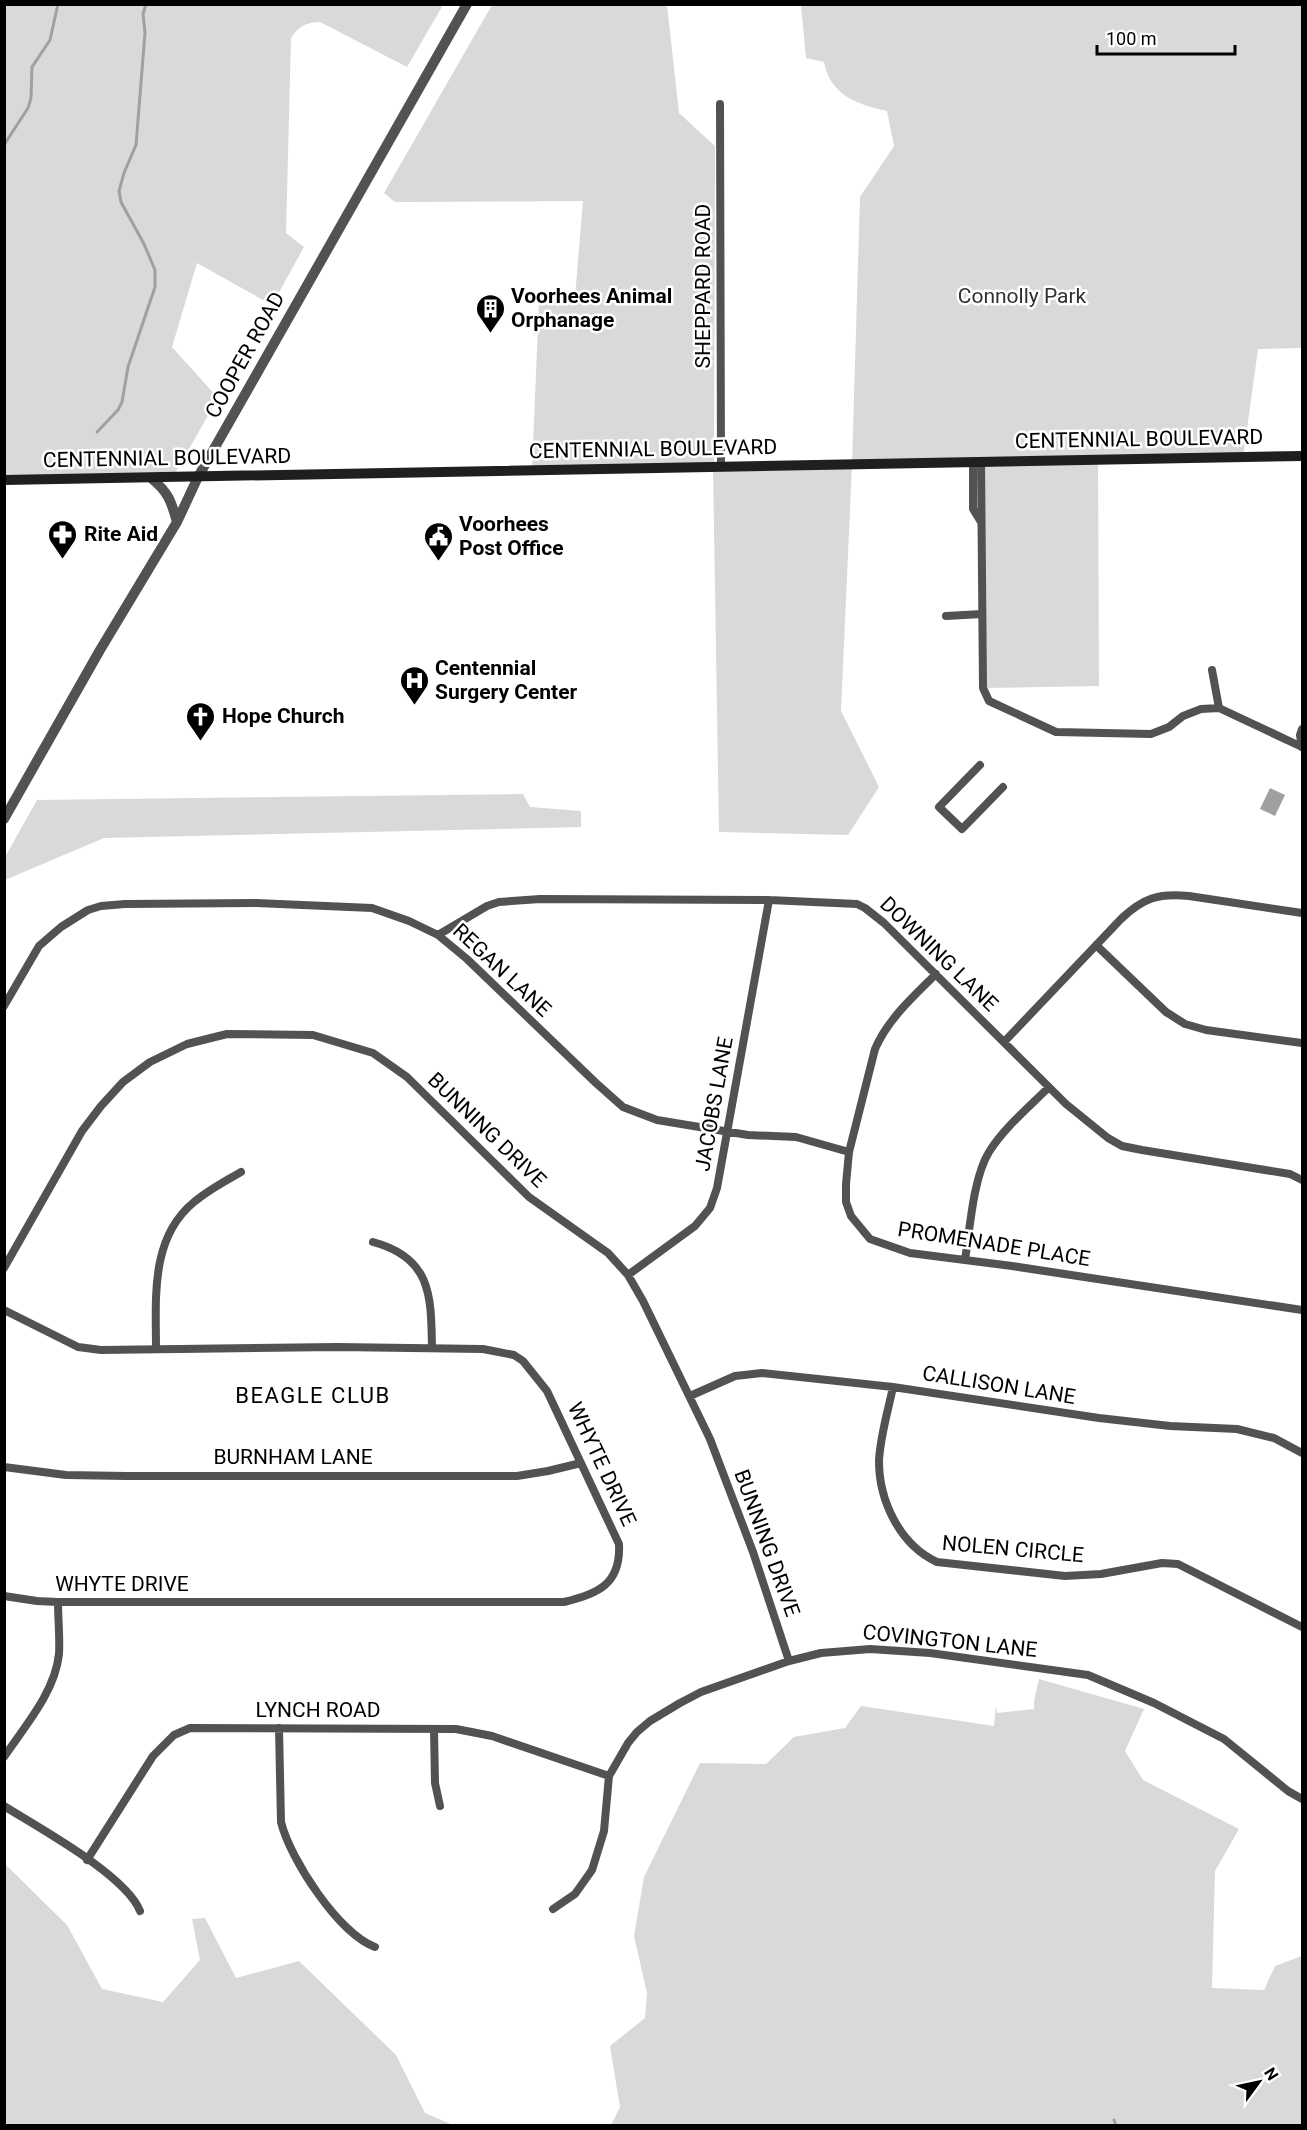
<svg xmlns="http://www.w3.org/2000/svg" width="1307" height="2130" font-family="Roboto,sans-serif">
	<style>
		.green { fill: #d9d9d9 }
		.water { fill: #a0a0a0 }
		.lines { fill: none; stroke-linecap: round; stroke-linejoin: round }
		.stream { stroke: #a0a0a0; stroke-width: 3 }
		.minor { stroke: #525252; stroke-width: 8 }
		.tertiary { stroke: #525252; stroke-width: 10 }
		.secondary { stroke: #1f1f1f; stroke-width: 10 }
		.labels { text-anchor: middle; stroke-width: 5; stroke-linejoin: round; paint-order: stroke }
		.street-label { font-size: 21px; fill: #000; stroke: #fff }
		.poi-label { font-size: 21px; font-weight: bold; fill: #000; stroke: #fff; text-anchor: start }
		.park-label { font-size: 21px; fill: #303030; stroke: #fff }
		.neighbourhood-label { font-size: 22px; letter-spacing: 1.5px; fill: #000; stroke: #fff }
	</style>
	<rect width="100%" height="100%" fill="#fff"/>
	<!-- green -->
	<path class="green" d="M4,5H443L407,67L320,22C306,22 298,27 291,38L286,233L304,247L272,305L197,263L172,347L218,398L173,477L5,480Z
		M492,5H667L679,113L715,146L714,467L852,464L860,197L894,146L887,111C858,105 830,95 824,62L806,58L801,5H1302V348L1258,349L1243,458L1098,460L1099,686L983,688L981,462L852,464L841,711L879,787L848,835L719,832L713,467L532,470L539,301L575,297L583,201L395,202L384,193Z
		M523,794L530,807L581,811V827L104,838L5,880V857L37,800Z
		M1039,1679L1144,1709L1125,1751L1143,1780L1239,1829L1215,1871L1212,1988L1264,1990L1275,1966L1302,1956V2125H611L620,2107L610,2046L645,2018L647,1993L634,1936L644,1877L700,1763L766,1764L794,1737L845,1728L861,1706L994,1726L996,1705L997,1713L1034,1709V1701Z
		M4,1863L67,1925L102,1989L163,2002L200,1960L192,1919L205,1918L236,1978L299,1961L396,2055L425,2113L453,2125H5Z"/>
	<!-- water -->
	<path class="water" d="M1270,788L1285,795L1275,816L1260,809Z"/>
	<g class="lines">
		<!-- stream -->
		<path class="stream" d="M4,145L28,108L31,98L32,67L50,40L58,4
			M97,432L118,410L122,402L128,367L155,287V270L144,244L121,202L119,191L124,173L136,145L145,33L143,14L146,4
			M1114,2120L1116,2126"/>
		<!-- minor -->
		<path class="minor" d="M720,104L721,467
			M973,462V509L981,522
			M981,462L983,688L989,701L1056,732L1151,734L1169,727L1183,716L1201,709L1219,708L1302,747
			M946,616L982,614
			M1212,670L1219,708
			M1302,729L1300,735L1302,747
			M980,765L939,807L962,829L1003,787
			M438,935L487,906L499,902L540,899L769,900L857,904L865,908L884,923L1066,1104L1108,1138L1122,1146L1142,1150L1290,1174L1302,1180
			M1096,945L1166,1012L1185,1024L1206,1030L1302,1043
			M936,974C913,997 888,1019 875,1049L849,1152L846,1184V1202L851,1216L870,1239L910,1253L1012,1266L1302,1310
			M4,1006L39,946L61,927L88,910L101,906L125,904L256,903L372,908L409,921L438,935L467,959L596,1083L623,1107L657,1120L748,1135L796,1137L849,1152
			M1004,1042L1121,919C1143,898 1158,893 1189,896L1302,913
			M373,1242C432,1258 431,1296 432,1348
			M965,1260C970,1229 973,1178 989,1152C1004,1128 1029,1107 1049,1087
			M4,1268L82,1131L101,1106L123,1082L150,1062L187,1044L227,1034L313,1035L373,1053L407,1077L529,1197L608,1253L628,1275L643,1301L710,1439L753,1552L789,1661
			M628,1275L695,1226L710,1208L717,1188L769,900
			M4,1310L78,1347L101,1350L337,1347L483,1349L514,1355L523,1361L547,1391L619,1544C621,1584 598,1594 564,1602H58L37,1601L4,1596
			M156,1349C156,1298 150,1238 194,1202C208,1190 225,1181 241,1172
			M893,1387C888,1411 880,1437 879,1461C879,1501 900,1545 937,1562L1065,1576L1101,1574L1162,1563L1178,1564L1302,1627
			M690,1396L735,1376L762,1373L893,1387L1099,1418L1170,1426L1237,1429L1274,1438L1302,1453
			M4,1467L66,1475L126,1476H517L548,1471L581,1463
			M279,1728L281,1822C290,1859 339,1934 375,1947
			M434,1729L435,1783L440,1806
			M4,1757C25,1726 55,1692 59,1654C60,1637 58,1619 58,1602
			M4,1806C39,1828 126,1875 140,1911
			M87,1860L153,1756L174,1735L190,1728L456,1729L492,1736L609,1776
			M553,1909L575,1894L592,1870L604,1831L609,1776L628,1743L637,1732L650,1721L680,1703L701,1692L789,1661L821,1653L870,1649L930,1653L1088,1675L1154,1703L1224,1739L1288,1791L1302,1799"/>
		<!-- tertiary -->
		<path class="tertiary" d="M151,478C168,492 171,500 177,522
			M4,819L100,650L177,522L198,477L467,4"/>
		<!-- secondary -->
		<path class="secondary" d="M4,480L1302,456"/>
	</g>
	<!-- icons -->
	<defs>
		<symbol id="building-pin" viewBox="-11 -11 22 30"><path d="M0 17L-7.5 6A9.5 9.5 0 1 1 7.5 6Z" fill="#000" stroke="#fff"/><path d="M-4-6H4V6H1V3H-1V6H-4ZM-2.5-4.3h1.7v1.8h-1.7ZM.8-4.3h1.7v1.8H.8ZM-2.5-1h1.7V.8h-1.7ZM.8-1h1.7V.8H.8Z" fill="#fff"/></symbol>
		<symbol id="pharmacy-pin" viewBox="-11 -11 22 30"><path d="M0 17L-7.5 6A9.5 9.5 0 1 1 7.5 6Z" fill="#000" stroke="#fff"/><path d="M-2-6h4v4h4v4h-4v4h-4v-4h-4v-4h4Z" fill="#fff"/></symbol>
		<symbol id="civic-pin" viewBox="-11 -11 22 30"><path d="M0 17L-7.5 6A9.5 9.5 0 1 1 7.5 6Z" fill="#000" stroke="#fff"/><path d="M-.6-6.5H3V-4.5H.6V-3L4-1V1h2V6H-6V1h2V-1L-.6-3ZM-1.2 2.5V6h2.4V2.5Z" fill="#fff"/></symbol>
		<symbol id="hospital-pin" viewBox="-11 -11 22 30"><path d="M0 17L-7.5 6A9.5 9.5 0 1 1 7.5 6Z" fill="#000" stroke="#fff"/><path d="M-5-5h3v3.5h4V-5h3V5h-3V1.5h-4V5h-3Z" fill="#fff"/></symbol>
		<symbol id="church-pin" viewBox="-11 -11 22 30"><path d="M0 17L-7.5 6A9.5 9.5 0 1 1 7.5 6Z" fill="#000" stroke="#fff"/><path d="M-1.2-6h2.4v3.5h3.3v2.4h-3.3V6h-2.4V-.1h-3.3v-2.4h3.3Z" fill="#fff"/></symbol>
	</defs>
	<g fill-rule="evenodd">
		<use href="#building-pin" x="474" y="292" width="33" height="45"/>
		<use href="#pharmacy-pin" x="46" y="518" width="33" height="45"/>
		<use href="#civic-pin" x="422" y="520" width="33" height="45"/>
		<use href="#hospital-pin" x="398" y="664" width="33" height="45"/>
		<use href="#church-pin" x="184" y="700" width="33" height="45"/>
	</g>
	<g class="labels">
		<!-- street labels -->
		<g class="street-label">
			<text transform="translate(703 286) rotate(-90)" y="7">SHEPPARD ROAD</text>
			<text transform="translate(245 355) rotate(-61)" y="7">COOPER ROAD</text>
			<text transform="translate(1139 439) rotate(-1)" y="7">CENTENNIAL BOULEVARD</text>
			<text transform="translate(653 449) rotate(-1)" y="7">CENTENNIAL BOULEVARD</text>
			<text transform="translate(167 458) rotate(-1)" y="7">CENTENNIAL BOULEVARD</text>
			<text transform="translate(939 954) rotate(44)" y="7">DOWNING LANE</text>
			<text transform="translate(502 970) rotate(43)" y="7">REGAN LANE</text>
			<text transform="translate(714 1104) rotate(-80)" y="7">JACOBS LANE</text>
			<text transform="translate(487 1130) rotate(44)" y="7">BUNNING DRIVE</text>
			<text transform="translate(994 1244) rotate(9)" y="7">PROMENADE PLACE</text>
			<text transform="translate(999 1385) rotate(9)" y="7">CALLISON LANE</text>
			<text x="293" y="1464">BURNHAM LANE</text>
			<text transform="translate(602 1464) rotate(65)" y="7">WHYTE DRIVE</text>
			<text transform="translate(767 1543) rotate(70)" y="7">BUNNING DRIVE</text>
			<text transform="translate(1013 1549) rotate(5)" y="7">NOLEN CIRCLE</text>
			<text x="122" y="1591">WHYTE DRIVE</text>
			<text transform="translate(950 1641) rotate(6)" y="7">COVINGTON LANE</text>
			<text x="318" y="1717">LYNCH ROAD</text>
		</g>
		<!-- poi labels -->
		<g class="poi-label">
			<text x="511" y="303">Voorhees Animal<tspan x="511" dy="24">Orphanage</tspan></text>
			<text x="459" y="531">Voorhees<tspan x="459" dy="24">Post Office</tspan></text>
			<text x="84" y="541">Rite Aid</text>
			<text x="435" y="675">Centennial<tspan x="435" dy="24">Surgery Center</tspan></text>
			<text x="222" y="723">Hope Church</text>
		</g>
		<!-- park labels -->
		<g class="park-label">
			<text x="1022" y="303">Connolly Park</text>
		</g>
		<!-- neighbourhood labels -->
		<g class="neighbourhood-label">
			<text x="313" y="1403">BEAGLE CLUB</text>
		</g>
	</g>
	<!-- border -->
	<rect width="1307" height="2130" fill="none" stroke="#000000" stroke-width="12"/>
	<!-- north arrow -->
	<g transform="translate(1259 2082) rotate(57)" stroke="#ffffff" stroke-width="4.5" paint-order="stroke">
	<path d="M0-4.5L10 22L0 15L-10 22Z" fill="#000000"/>
	<text y="-9" font-size="16" font-weight="bold" text-anchor="middle" fill="#000000">N</text>
	</g>
	<!-- scale -->
	<path d="M1097 45v9h138v-9" fill="none" stroke="#000000" stroke-width="3"/>
	<text x="1106" y="45" font-size="18" fill="#000000" stroke="#ffffff" stroke-width="4.5" paint-order="stroke">100 m</text>
</svg>
